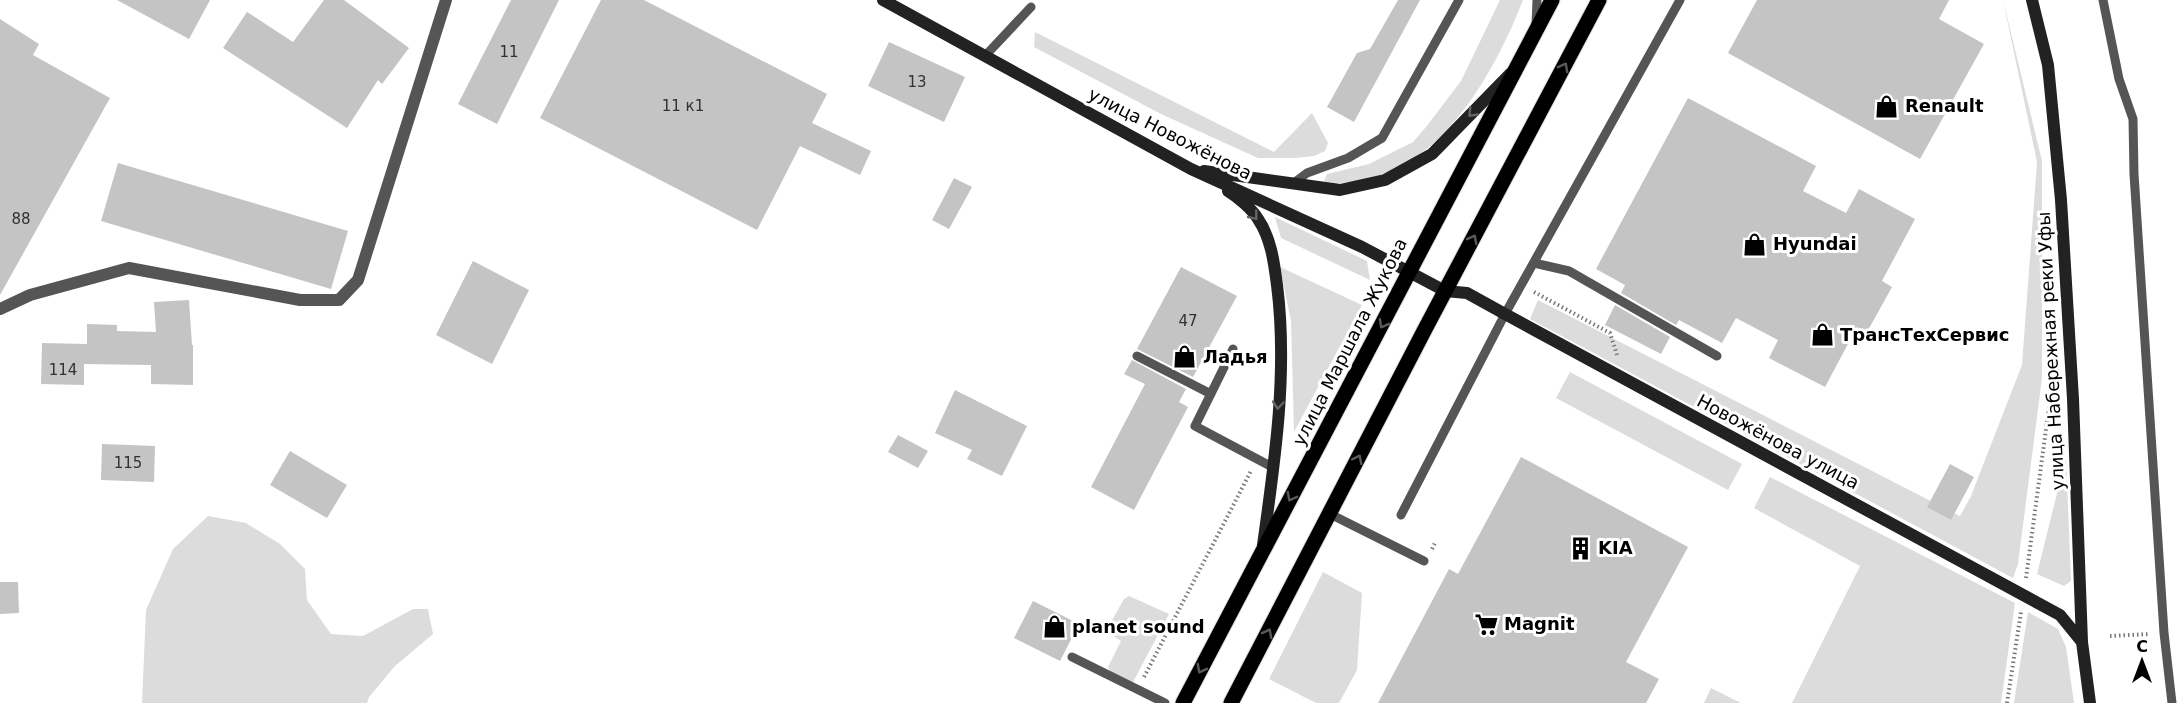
<svg xmlns="http://www.w3.org/2000/svg" width="2184" height="703" font-family="'DejaVu Sans',sans-serif">
	<style>
		.green { fill: #dcdcdc }
		.building { fill: #c4c4c4 }
		.lines { fill: none; stroke-linecap: round; stroke-linejoin: round }
		.primary-casing { stroke: #dbdbdb; stroke-width: 17 }
		.path { stroke: #777; stroke-width: 4; stroke-dasharray: 1.5 3; stroke-linecap: butt }
		.lane { stroke: #555; stroke-width: 9 }
		.street { stroke: #555; stroke-width: 12 }
		.secondary { stroke: #222; stroke-width: 12 }
		.primary { stroke: #000; stroke-width: 15 }
		.oneway { stroke: #595959 }
		.oneway2 { stroke: #646464 }
		.labels { text-anchor: middle; stroke-width: 6; stroke-linejoin: round; paint-order: stroke }
		.number-label { font-size: 15px; fill: #313131 }
		.poi-label { font-size: 18px; font-weight: bold; fill: #000; stroke: #fff; text-anchor: start }
		.street-label { font-size: 18px; fill: #000; stroke: #fff }
	</style>
	<rect width="100%" height="100%" fill="#fff"/>
	<!-- green -->
	<path class="green" d="M1500,0H1523C1496,69 1445,164 1365,179C1351,182 1339,185 1324,181L1327,174L1369,164L1413,142L1426,127L1461,81Z
		M2003,0L2042,161V378L2018,564L2013,578L1530,319L1538,300L1960,516L1971,496L2022,365L2037,162Z
		M1035,32L1274,152L1312,113L1328,143L1325,151L1314,156L1295,158H1258L1161,114L1034,47Z
		M1275,217L1367,261L1370,280L1281,238Z
		M1280,267L1362,305L1294,432L1291,321Z
		M1570,372L1742,464L1728,490L1556,398Z
		M2066,457L2071,581L2064,586L2037,574Z
		M1770,477L2015,603L2001,703H1792L1860,566L1754,508Z
		M208,516L246,523L280,544L305,569L307,600L331,634L363,636L413,609H428L433,634L395,666L369,697L367,703H142L146,610L173,549Z
		M1323,572L1362,593L1357,670L1339,703H1316L1269,679Z
		M1129,596L1169,614L1132,684L1111,673L1108,667L1121,641L1106,631L1124,599Z
		M2028,612L2058,629L2066,647L2074,703H2014Z
		M1711,688L1741,703H1704Z"/>
	<!-- building -->
	<path class="building" d="M117,0H210L189,39Z
		M324,0H344L409,48L382,84L378,80L347,128L223,48L247,12L293,42Z
		M511,0H559L497,124L458,104Z
		M601,0H644L827,94L812,123L871,151L860,175L800,146L757,230L540,118Z
		M1398,0H1420L1354,122L1327,107L1357,53L1370,49Z
		M1757,0H1949L1939,19L1984,44L1920,159L1728,53Z
		M0,19L39,44L33,55L110,98L0,295Z
		M889,42L965,77L944,122L868,86Z
		M1688,98L1816,166L1803,191L1846,213L1859,189L1915,219L1882,281L1892,287L1867,332L1857,327L1825,387L1769,358L1778,340L1736,318L1722,343L1679,320L1676,325L1621,293L1625,285L1596,269Z
		M118,163L348,231L331,289L101,221Z
		M954,178L972,187L949,229L932,220Z
		M473,261L529,290L492,364L436,335Z
		M1181,267L1237,296L1193,377L1137,349Z
		M189,300L192,345H193V385L151,384V365L84,364V385L41,384L42,343L87,344V324L117,325V331L156,332L154,302Z
		M1615,305L1670,337L1661,354L1605,325Z
		M1132,360L1186,389L1179,402L1188,407L1134,510L1091,487L1145,384L1124,374Z
		M955,390L1027,426L1002,476L967,459L972,450L935,433Z
		M898,435L928,451L918,468L888,452Z
		M102,444L155,446L154,482L101,480Z
		M290,451L347,485L327,518L270,485Z
		M1521,457L1688,547L1626,662L1659,679L1646,703H1378L1449,569L1458,574Z
		M1950,464L1974,477L1951,520L1927,507Z
		M0,582H18L19,613L0,614Z
		M1033,601L1079,624L1060,661L1014,638Z"/>
	<g class="lines">
		<defs>
			<path id="primary" d="M1183,703L1552,0
				M1231,703L1424,331L1599,0"/>
		</defs>
		<!-- primary casing -->
		<use href="#primary" class="primary-casing"/>
		<!-- path -->
		<path class="path" d="M1534,292L1610,333L1617,355
			M1432,549L1436,541
			M2026,578L2053,377
			M2110,636L2150,634
			M1144,677L1251,471
			M2007,703L2021,612"/>
		<!-- lane -->
		<path class="lane" d="M2103,0L2119,79L2133,119L2134,174L2164,633L2172,703
			M1536,25L1537,0
			M985,56L1031,7
			M1295,182L1307,173L1348,158L1382,138L1459,0
			M1534,263L1569,271L1717,356
			M1233,349L1195,426L1274,468
			M1137,356L1211,394
			M1330,514L1424,561
			M1401,515L1505,314L1680,0
			M1072,657L1165,703"/>
		<!-- street -->
		<path class="street" d="M0,309L30,295L129,268L300,300H339L358,280L446,0"/>
		<!-- secondary -->
		<path class="secondary" d="M883,0L1191,169L1362,247L1445,291L1467,293L1505,314L2060,615L2082,642
			M2032,0L2048,65L2061,200L2073,399L2082,642L2090,703
			M1204,171L1340,190L1385,180L1432,154L1510,74
			M1228,191C1238,197 1252,209 1258,219C1271,238 1274,262 1277,285C1288,371 1275,460 1263,545"/>
		<!-- primary -->
		<use href="#primary" class="primary"/>
	</g>
	<!-- one-way arrows -->
	<defs><path id="oneway-chevron" d="M-2-3.5L2.5 0L-2 3.5" fill="none" stroke-width="1.6" stroke-linecap="round" stroke-linejoin="round" transform="scale(1.5)"/></defs>
	<g class="oneway">
		<use href="#oneway-chevron" transform="translate(1564 67) rotate(-62)"/>
		<use href="#oneway-chevron" transform="translate(1473 239) rotate(-62)"/>
		<use href="#oneway-chevron" transform="translate(1383 324) rotate(118)"/>
		<use href="#oneway-chevron" transform="translate(1358 459) rotate(-63)"/>
		<use href="#oneway-chevron" transform="translate(1291 497) rotate(118)"/>
		<use href="#oneway-chevron" transform="translate(1268 633) rotate(-62)"/>
		<use href="#oneway-chevron" transform="translate(1201 669) rotate(118)"/>
	</g>
	<g class="oneway2">
		<use href="#oneway-chevron" transform="translate(1472 113) rotate(134)"/>
		<use href="#oneway-chevron" transform="translate(1254 216) rotate(51)"/>
		<use href="#oneway-chevron" transform="translate(1278 405) rotate(95)"/>
	</g>
	<!-- icons -->
	<defs>
		<symbol id="shop-bare" viewBox="-9 -9 18 18"><path d="M-5-2.5h2.3a2.7 3.5 0 0 1 5.4 0H5L5.5 6h-11ZM-1.5-2.5h3a1.5 2.3 0 0 0-3 0Z" fill="#000" stroke="#fff" stroke-width="2.5" paint-order="stroke"/></symbol>
		<symbol id="building-bare" viewBox="-9 -9 18 18"><path d="M-4-6H4V6H1V3H-1V6H-4ZM-2.5-4.3h1.7v1.8h-1.7ZM.8-4.3h1.7v1.8H.8ZM-2.5-1h1.7V.8h-1.7ZM.8-1h1.7V.8H.8Z" fill="#000" stroke="#fff" stroke-width="2.5" paint-order="stroke"/></symbol>
		<symbol id="supermarket-bare" viewBox="-9 -9 18 18"><path d="M-6-5.5h2.5l.6 2H6L4.5 2H-2.5L-4.4-4H-6ZM-1.5 3.2a1.3 1.3 0 1 0 .1 0ZM3 3.2a1.3 1.3 0 1 0 .1 0Z" fill="#000" stroke="#fff" stroke-width="2.5" paint-order="stroke"/></symbol>
	</defs>
	<g fill-rule="evenodd">
		<use href="#shop-bare" x="1870" y="90" width="33" height="33"/>
		<use href="#shop-bare" x="1738" y="228" width="33" height="33"/>
		<use href="#shop-bare" x="1806" y="318" width="33" height="33"/>
		<use href="#shop-bare" x="1168" y="340" width="33" height="33"/>
		<use href="#building-bare" x="1564" y="532" width="33" height="33"/>
		<use href="#supermarket-bare" x="1470" y="608" width="33" height="33"/>
		<use href="#shop-bare" x="1038" y="610" width="33" height="33"/>
	</g>
	<g class="labels">
		<!-- number labels -->
		<g class="number-label">
			<text x="509" y="57">11</text>
			<text x="917" y="87">13</text>
			<text x="683" y="111">11 к1</text>
			<text x="21" y="224">88</text>
			<text x="1188" y="326">47</text>
			<text x="63" y="375">114</text>
			<text x="128" y="468">115</text>
		</g>
		<!-- poi labels -->
		<g class="poi-label">
			<text x="1905" y="112">Renault</text>
			<text x="1773" y="250">Hyundai</text>
			<text x="1840" y="341">ТрансТехСервис</text>
			<text x="1203" y="363">Ладья</text>
			<text x="1598" y="554">KIA</text>
			<text x="1504" y="630">Magnit</text>
			<text x="1072" y="633">planet sound</text>
		</g>
		<!-- street labels -->
		<g class="street-label">
			<text transform="translate(1170 134) rotate(27)" y="6">улица Новожёнова</text>
			<text transform="translate(1350 342) rotate(-63)" y="6">улица Маршала Жукова</text>
			<text transform="translate(2051 351) rotate(-93)" y="6">улица Набережная реки Уфы</text>
			<text transform="translate(1778 442) rotate(28)" y="6">Новожёнова улица</text>
		</g>
	</g>
	<!-- north arrow -->
	<g transform="translate(2142 661)" stroke="#ffffff" stroke-width="4.5" paint-order="stroke">
	<path d="M0-4.5L10 22L0 15L-10 22Z" fill="#000000"/>
	<text y="-9" font-size="16" font-weight="bold" text-anchor="middle" fill="#000000">С</text>
	</g>
</svg>
